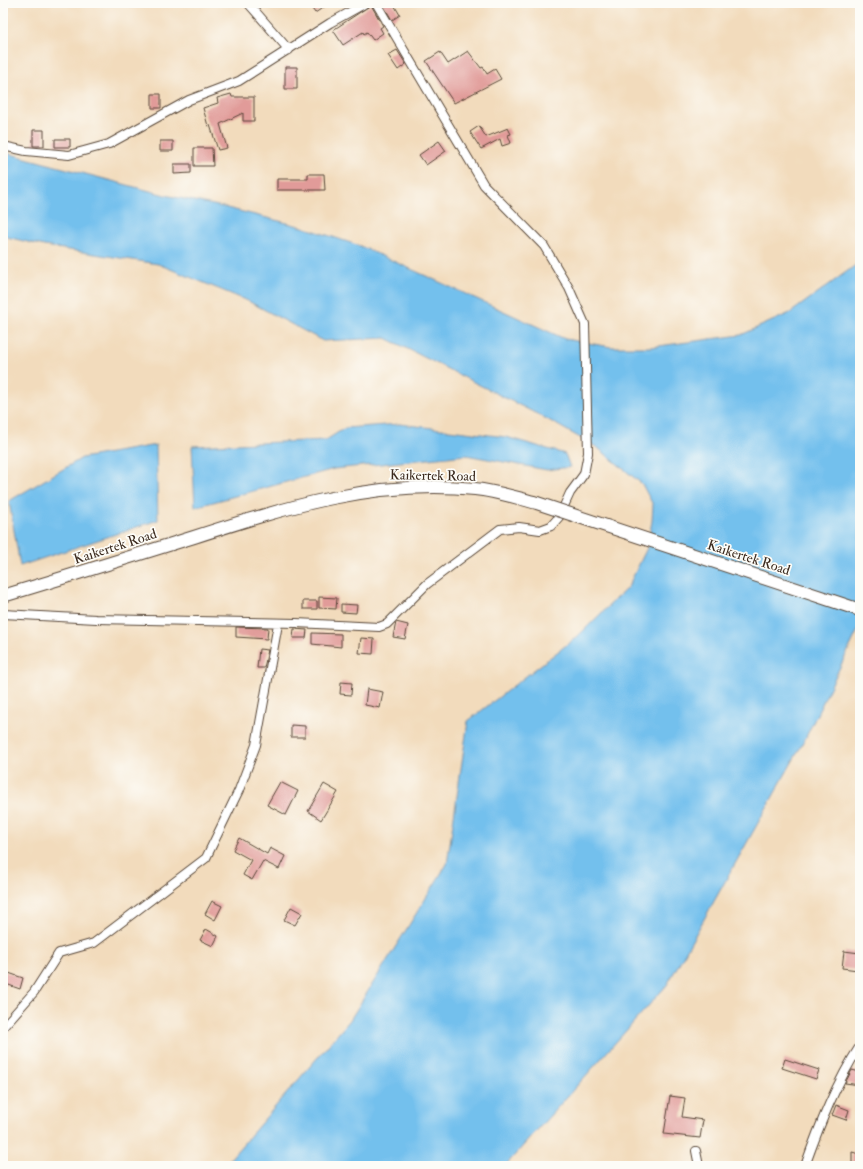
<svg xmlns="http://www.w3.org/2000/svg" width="863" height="1169" font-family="'IM FELL Double Pica',serif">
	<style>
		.water { fill: #73c0ed; stroke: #577586 }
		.building { fill: #e19b99 }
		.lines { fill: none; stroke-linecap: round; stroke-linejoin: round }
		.street-casing { stroke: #564536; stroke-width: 10 }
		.secondary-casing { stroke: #564536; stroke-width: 14 }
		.street { stroke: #fff; stroke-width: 8 }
		.secondary { stroke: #fff; stroke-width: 12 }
		.secondary-bridge-casing { stroke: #564536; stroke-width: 14; stroke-linecap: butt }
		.secondary-bridge { stroke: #fff; stroke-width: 12 }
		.labels { text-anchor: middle; stroke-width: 3.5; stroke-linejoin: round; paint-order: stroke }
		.street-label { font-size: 14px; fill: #3b2a1e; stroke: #fdfcf7 }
	</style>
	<rect width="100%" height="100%" fill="#fdfcf7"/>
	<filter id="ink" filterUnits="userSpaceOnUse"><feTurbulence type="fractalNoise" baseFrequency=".025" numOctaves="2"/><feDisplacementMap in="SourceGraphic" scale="8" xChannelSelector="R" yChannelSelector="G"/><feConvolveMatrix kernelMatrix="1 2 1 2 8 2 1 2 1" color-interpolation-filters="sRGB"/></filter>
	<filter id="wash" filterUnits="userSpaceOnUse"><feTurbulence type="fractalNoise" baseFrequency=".012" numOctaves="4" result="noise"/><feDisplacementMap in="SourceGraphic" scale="16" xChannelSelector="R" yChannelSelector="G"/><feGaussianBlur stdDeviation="0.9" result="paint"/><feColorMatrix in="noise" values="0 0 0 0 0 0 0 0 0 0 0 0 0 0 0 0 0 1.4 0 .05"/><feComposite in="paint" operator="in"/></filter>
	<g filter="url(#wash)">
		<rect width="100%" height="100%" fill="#f2dbbc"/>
		<!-- water -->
		<path class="water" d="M3,152L165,195L223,207L303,227L360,246L565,339L611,347H651L741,335L790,313L860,262V626L804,741L667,985L505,1166H224L350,1020L447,864L468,721L578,636L628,587L647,548L652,521L653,505L642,484L598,448L545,418L386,338L323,341L248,301L158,264L44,246L3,236Z
			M400,424L506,437L565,454L570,467L547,470L466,455L334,469L195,507L192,446L326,440L345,428Z
			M156,445L158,520L20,566L9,501L82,458Z"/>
		<g id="blocks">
			<!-- building -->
			<path class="building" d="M308,3H330L315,13Z
				M382,3H393L400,15L392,20Z
				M371,5L383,26L380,28L383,33L373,40L367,32L364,34L363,32L343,45L333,30Z
				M397,50L406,64L398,70L388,55Z
				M468,51L481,68L483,67L487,74L495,69L501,79L454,103L426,61L440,52L448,64Z
				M285,67H297V89H285Z
				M152,94H161V108H152Z
				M231,94L232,97H254V121H243V113L220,124L227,148L218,150L210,125L208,126L203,108L218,103L217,98Z
				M479,126L486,137L508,128L511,134L508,135L511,143L502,146L500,139L481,149L470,132Z
				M33,130H44V146H33Z
				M55,139H70V147H55Z
				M160,141H173V151H160Z
				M439,141L446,151L426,165L419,155Z
				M194,148H212L213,166H194Z
				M174,164H191V173L174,174Z
				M308,174H324L325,190H277V179H308Z
				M319,597L337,598L336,609L319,608Z
				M303,601H317V609H303Z
				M341,604L357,605L356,613L341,612Z
				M396,622L408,625L405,639L393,637Z
				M236,627L268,628L267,639L236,637Z
				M294,629L307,630L306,638H293Z
				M312,633L341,634V647L312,644Z
				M361,638L374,639L373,654L359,653Z
				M259,649L268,650L264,668H257Z
				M341,682L352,683L351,695L340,694Z
				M367,689L383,692L380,708L365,705Z
				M291,725L305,726V737H291Z
				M280,782L298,791L286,815L267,805Z
				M324,784L338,792L321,820L308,811Z
				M239,838L267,854L270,848L285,856L279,869L263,861L252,880L243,875L251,860L233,850Z
				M212,901L222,906L215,920L205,914Z
				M291,907L302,913L295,925L284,920Z
				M206,929L218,936L213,946L200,940Z
				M844,951L860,953L858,970L842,968Z
				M3,971L23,978L20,989L3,983Z
				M785,1059L819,1070L816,1079L782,1068Z
				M852,1070L860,1072V1085L845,1083Z
				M670,1096L685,1098L682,1117L703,1120L700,1138L664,1134Z
				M836,1105L849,1110L846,1120L832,1115Z
				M852,1152L860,1154L858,1166H852Z"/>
		</g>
	</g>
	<g filter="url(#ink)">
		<use href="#blocks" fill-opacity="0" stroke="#564536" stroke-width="1"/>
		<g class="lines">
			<defs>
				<path id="street" d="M248,3L289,50
					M3,146L26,151L69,155L109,144L189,100L239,81L330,23L366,3
					M3,614L96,619L296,623L379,627L387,624L427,584L500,529L519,527L540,530L551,526L559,517L570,493L584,474L588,453L585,324L569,288L544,246L484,185L376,3
					M3,1027L34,992L59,953L94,943L206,858L239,790L256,745L278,624
					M696,1151L699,1166
					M805,1166C820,1124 836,1083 860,1046"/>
				<path id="secondary" d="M3,596C67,577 130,557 194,537C287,507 376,479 475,489C496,491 517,498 537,503"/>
			</defs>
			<!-- street casing -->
			<use href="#street" class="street-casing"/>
			<!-- secondary casing -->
			<use href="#secondary" class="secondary-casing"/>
			<!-- street -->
			<use href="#street" class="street"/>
			<!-- secondary -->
			<use href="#secondary" class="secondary"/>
			<defs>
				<path id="secondary-bridge" d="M537,503L860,610"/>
			</defs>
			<!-- secondary-bridge casing -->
			<use href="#secondary-bridge" class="secondary-bridge-casing"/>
			<!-- secondary-bridge -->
			<use href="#secondary-bridge" class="secondary-bridge"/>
		</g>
	</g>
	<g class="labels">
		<!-- street labels -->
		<g class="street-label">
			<text transform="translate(433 475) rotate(1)" y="5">Kaikertek Road</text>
			<text transform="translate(115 546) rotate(-18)" y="5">Kaikertek Road</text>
			<text transform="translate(749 557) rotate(18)" y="5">Kaikertek Road</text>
		</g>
	</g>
	<!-- margin -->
	<rect width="863" height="1169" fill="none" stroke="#fdfcf7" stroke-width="16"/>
</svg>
